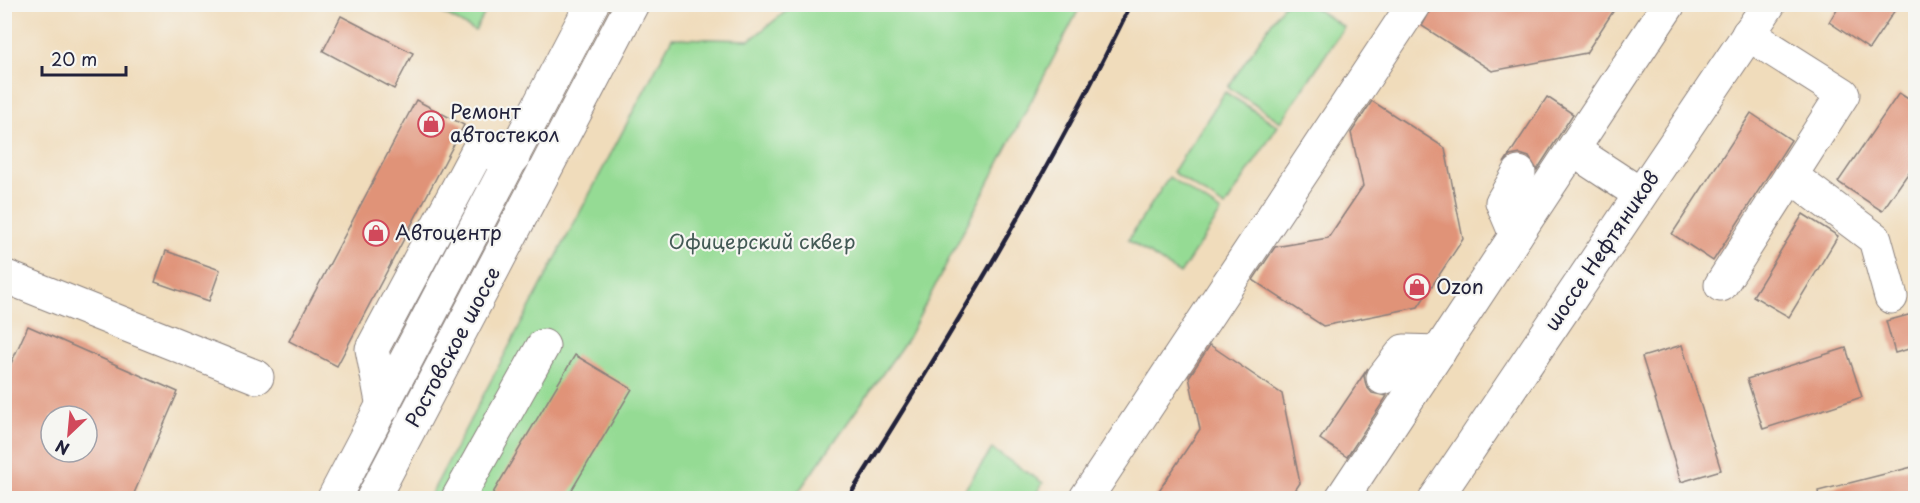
<svg xmlns="http://www.w3.org/2000/svg" width="1920" height="503" font-family="'Playpen Sans',sans-serif">
  <style>
    .green { fill: #95db94; stroke: #5c7e68; stroke-width: 1.5 }
    .building { fill: #e09378; fill-rule: evenodd }
    .lines { fill: none; stroke-linecap: round; stroke-linejoin: round }
    .minor-casing { stroke: #897f7b; stroke-width: 35 }
    .major-casing { stroke: #897f7b; stroke-width: 35 }
    .minor { stroke: #fff; stroke-width: 33 }
    .major { stroke: #fff; stroke-width: 33 }
    .rail { stroke: #22223b; stroke-width: 4.5 }
    .labels { text-anchor: middle; stroke-width: 4.5; stroke-linejoin: round; paint-order: stroke }
    .poi-label { font-size: 20px; fill: #22223b; stroke: #f6f6f2; text-anchor: start }
    .park-label { font-size: 20px; fill: #445a56; stroke: #f6f6f2 }
    .street-label { font-size: 20px; fill: #22223b; stroke: #f6f6f2 }
  </style>
  <rect width="100%" height="100%" fill="#f6f6f2"/>
  <filter id="ink" filterUnits="userSpaceOnUse"><feTurbulence type="fractalNoise" baseFrequency=".0167" numOctaves="2"/><feDisplacementMap in="SourceGraphic" scale="12" xChannelSelector="R" yChannelSelector="G"/><feConvolveMatrix kernelMatrix="1 2 1 2 8 2 1 2 1" color-interpolation-filters="sRGB"/></filter>
  <filter id="wash" filterUnits="userSpaceOnUse"><feTurbulence type="fractalNoise" baseFrequency=".008" numOctaves="4" result="noise"/><feDisplacementMap in="SourceGraphic" scale="24" xChannelSelector="R" yChannelSelector="G"/><feGaussianBlur stdDeviation="1.35" result="paint"/><feColorMatrix in="noise" values="0 0 0 0 0 0 0 0 0 0 0 0 0 0 0 0 0 1.4 0 .05"/><feComposite in="paint" operator="in"/></filter>
  <g filter="url(#wash)">
    <rect width="100%" height="100%" fill="#f0dcbb"/>
    <g class="green">
      <polygon points="1284,4 1310,5 1344,27 1281,122 1228,87"/>
      <polygon points="428,5 489,5 475,31"/>
      <polygon points="794,5 1081,5 908,338 794,498 429,498 672,38 750,40"/>
      <polygon points="1225,92 1278,126 1225,207 1173,172"/>
      <polygon points="1169,177 1221,212 1180,274 1128,240"/>
      <polygon points="992,449 1043,483 1033,498 959,498"/>
    </g>
    <g id="blocks">
      <g class="building">
        <polygon points="1434,4 1618,4 1586,53 1492,71 1422,26"/>
        <polygon points="1840,4 1899,4 1869,49 1829,22"/>
        <polygon points="341,16 413,53 394,89 323,51"/>
        <polygon points="1899,93 1916,104 1916,162 1882,211 1838,182"/>
        <polygon points="1547,97 1573,114 1537,170 1529,157 1520,154 1510,156 1504,163"/>
        <polygon points="416,100 464,125 337,366 289,341"/>
        <polygon points="1372,101 1445,148 1463,239 1418,307 1323,326 1253,280 1275,247 1328,238 1363,186 1351,133"/>
        <polygon points="1751,113 1791,140 1713,261 1672,234"/>
        <polygon points="1803,214 1838,236 1789,317 1753,296"/>
        <polygon points="166,251 220,270 209,301 155,282"/>
        <polygon points="1916,313 1916,347 1895,353 1886,321"/>
        <path d="M 28,326 L 178,392 L 132,498 L 4,498 L 4,379 ZM 51,416 L 87,416 L 87,452 L 51,452 Z"/>
        <polygon points="1210,345 1282,394 1300,483 1290,498 1154,498 1200,429 1189,377"/>
        <polygon points="1682,345 1721,470 1681,482 1642,357"/>
        <polygon points="1846,348 1862,397 1763,429 1747,379"/>
        <polygon points="575,355 632,389 567,498 490,498"/>
        <polygon points="1368,368 1364,376 1366,386 1372,393 1387,396 1347,457 1320,439"/>
        <polygon points="1916,466 1916,498 1819,498 1818,491"/>
      </g>
    </g>
  </g>
  <g filter="url(#ink)">
    <use href="#blocks" fill-opacity="0" stroke="#897f7b" stroke-width="1.5"/>
    <g class="lines">
      <g class="minor-casing">
        <g id="minor">
          <polyline points="1573,150 1640,194"/>
          <polyline points="1791,176 1875,239 1891,297"/>
          <polyline points="1516,235 1502,202 1519,173"/>
          <polyline points="4,276 257,377"/>
          <polyline points="1721,285 1843,94 1748,34"/>
          <polyline points="1383,378 1404,351 1439,352"/>
          <polyline points="383,407 372,349 478,150 513,158"/>
          <polyline points="458,498 543,346"/>
          <polyline points="1086,498 1414,4"/>
          <polyline points="1342,498 1669,4"/>
        </g>
      </g>
      <g class="major-casing">
        <g id="major">
          <polyline points="334,498 592,4"/>
          <polyline points="373,498 632,4"/>
          <polyline points="1436,498 1769,4"/>
        </g>
      </g>
      <use href="#minor" class="minor"/>
      <use href="#major" class="major"/>
      <path class="rail" d="M 848,498 C 949,338 1048,175 1131,4"/>
    </g>
  </g>
  <defs>
    <g id="shop-ring" transform="scale(1.35)"><circle r="9.5" fill="#f6f6f2" stroke="#d1495b" stroke-width="1.5"/><path d="M-5-2.5h2.3a2.7 3.5 0 0 1 5.4 0H5L5.5 6h-11ZM-1.5-2.5h3a1.5 2.3 0 0 0-3 0Z" fill="#d1495b"/></g>
  </defs>
  <g fill-rule="evenodd">
    <use href="#shop-ring" x="431" y="124"/>
    <use href="#shop-ring" x="376" y="233"/>
    <use href="#shop-ring" x="1417" y="287"/>
  </g>
  <g class="labels">
    <g class="poi-label">
      <text x="450" y="119">Ремонт<tspan x="450" dy="23">автостекол</tspan></text>
      <text x="395" y="240">Автоцентр</text>
      <text x="1436" y="294">Ozon</text>
    </g>
    <g class="park-label">
      <text x="762" y="249">Офицерский сквер</text>
    </g>
    <g class="street-label">
      <text transform="translate(1602 251) rotate(-56)" y="7">шоссе Нефтяников</text>
      <text transform="translate(453 347) rotate(-62)" y="7">Ростовское шоссе</text>
    </g>
  </g>
  <rect width="1920" height="503" fill="none" stroke="#f6f6f2" stroke-width="24"/>
  <g transform="translate(69 434) rotate(206)"><circle r="28" fill="#f6f6f2" stroke="#a1a1a9" stroke-width="1.5"/>
  <path d="M0-4.5L10 22L0 15L-10 22Z" fill="#d1495b"/>
  <text y="-9" font-size="16" font-weight="bold" text-anchor="middle" fill="#22223b">N</text>
  </g>
  <path d="M42 66v9h84v-9" fill="none" stroke="#22223b" stroke-width="3"/>
  <text x="51" y="66" font-size="18" fill="#22223b" stroke="#f6f6f2" stroke-width="4.5" paint-order="stroke">20 m</text>
</svg>
